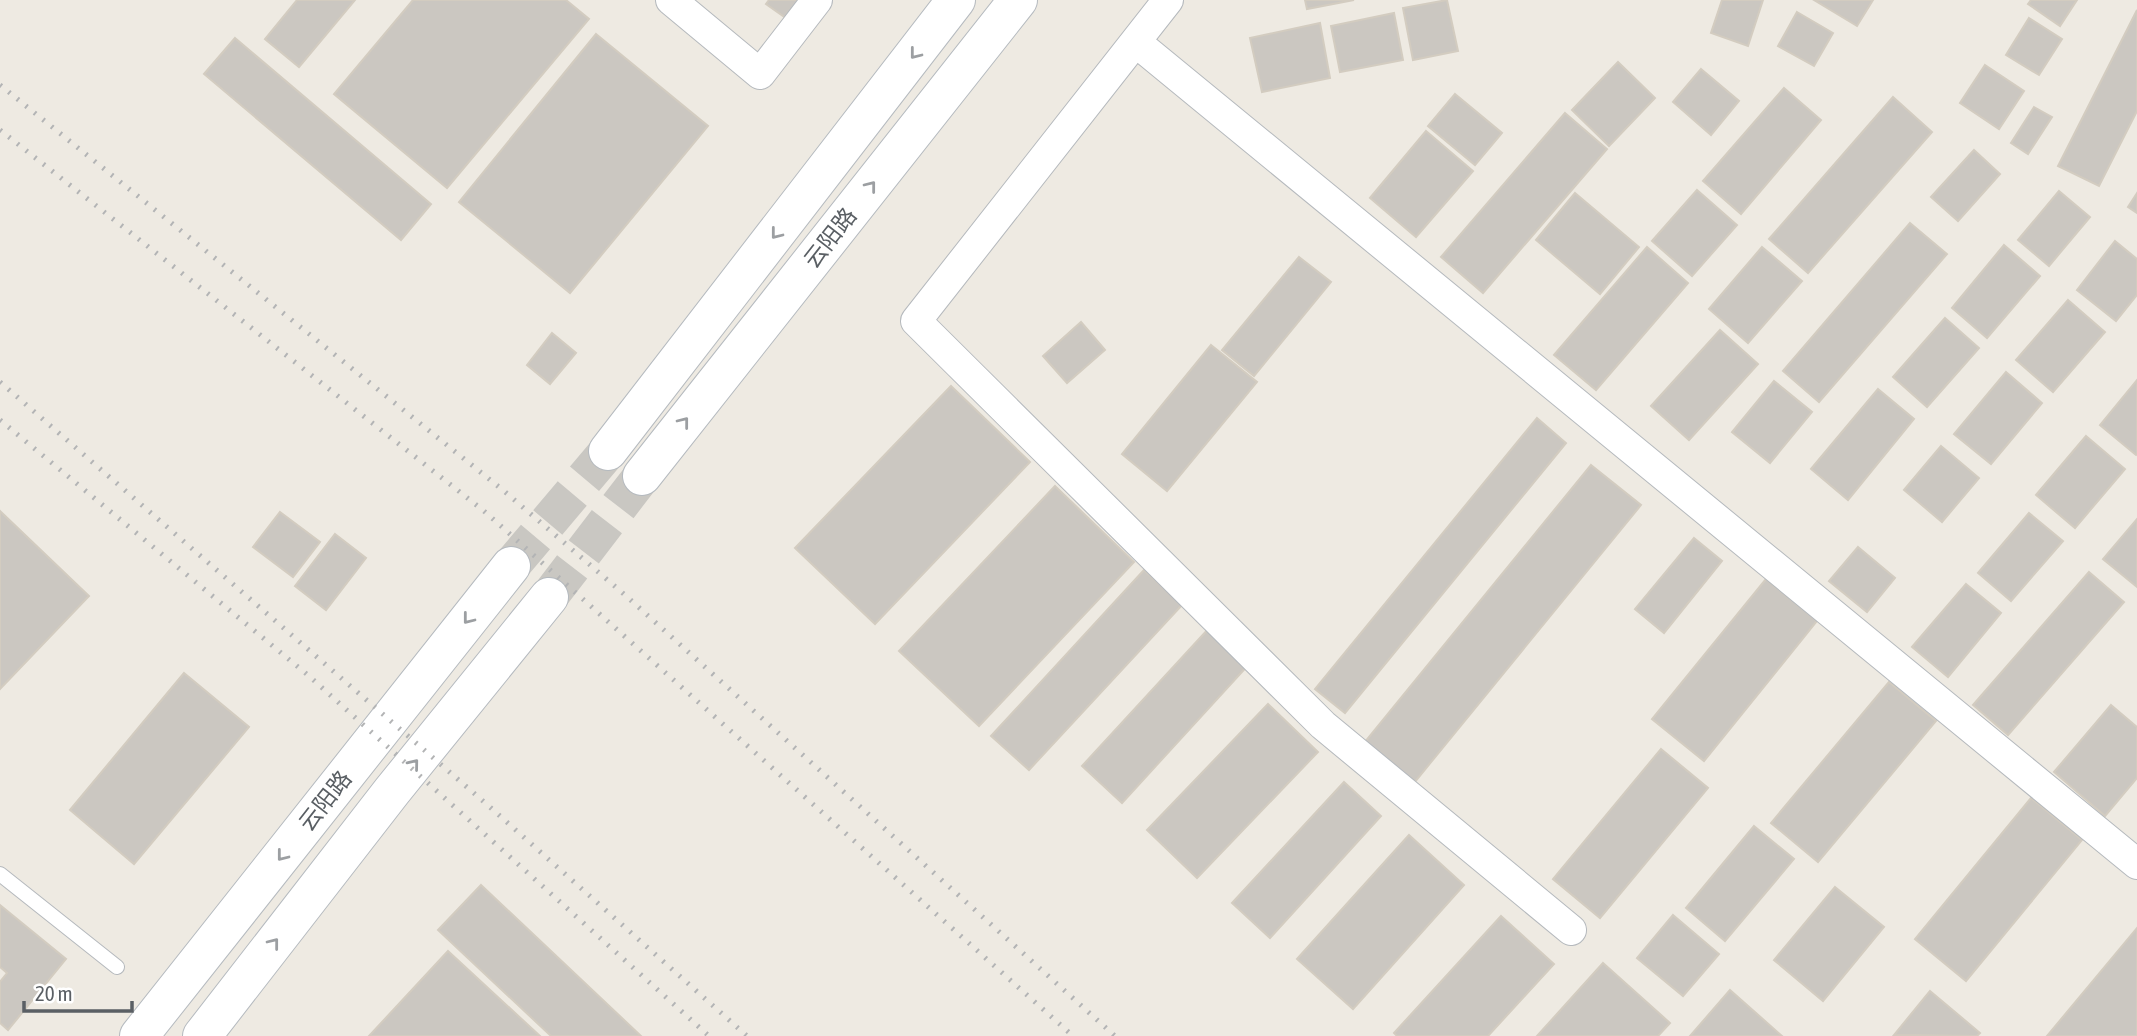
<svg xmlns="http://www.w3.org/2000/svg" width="2137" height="1036" font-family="'Asap Condensed','Noto Sans SC',sans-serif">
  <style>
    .building { fill: #cbc7c1; stroke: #d3ccc0; stroke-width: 2 }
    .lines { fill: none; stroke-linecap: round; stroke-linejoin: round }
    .secondary-tunnel { stroke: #c9c7c2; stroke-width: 38; stroke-dasharray: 38 19; stroke-linecap: butt }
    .lane-casing { stroke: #b5b9bd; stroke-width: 16 }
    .street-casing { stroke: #b5b9bd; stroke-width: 32 }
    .secondary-casing { stroke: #b5babf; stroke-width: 40 }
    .lane { stroke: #fff; stroke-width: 14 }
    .street { stroke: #fff; stroke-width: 30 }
    .secondary { stroke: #fff; stroke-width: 38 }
    .rail { stroke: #b3b4b5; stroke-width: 5; stroke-dasharray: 2 9; stroke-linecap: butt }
    .oneway { stroke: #9c9fa2 }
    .labels { text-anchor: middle; stroke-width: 6; stroke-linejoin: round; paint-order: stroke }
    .street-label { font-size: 23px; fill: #5a5f64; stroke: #fff }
  </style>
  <rect width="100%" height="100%" fill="#eeeae2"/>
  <g class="building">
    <polygon points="297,0 355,0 299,67 265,39"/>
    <polygon points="413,0 566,0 589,19 447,188 334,94"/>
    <polygon points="769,0 810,0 793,23 766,4"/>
    <polygon points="1305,0 1354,0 1307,9"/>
    <polygon points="1447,0 1458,51 1413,60 1403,8"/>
    <polygon points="1722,0 1763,0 1748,46 1711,33"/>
    <polygon points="1814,0 1873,0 1857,26"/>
    <polygon points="2031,0 2077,0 2060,26 2028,4"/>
    <polygon points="2137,10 2137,111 2099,186 2058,166"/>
    <polygon points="1797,12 1833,33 1814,66 1778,46"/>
    <polygon points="1394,13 1403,60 1340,72 1331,26"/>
    <polygon points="2029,18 2062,39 2039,75 2006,55"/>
    <polygon points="1320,23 1330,78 1262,92 1250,38"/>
    <polygon points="596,34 708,126 570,293 459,202"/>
    <polygon points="235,38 431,204 401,240 204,74"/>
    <polygon points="1618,62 1655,98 1609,146 1572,110"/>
    <polygon points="1985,65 2024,91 1999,129 1960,103"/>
    <polygon points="1701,69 1739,101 1711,135 1673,102"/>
    <polygon points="1784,88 1821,120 1741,214 1703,181"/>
    <polygon points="1455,94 1502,133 1475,165 1428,126"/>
    <polygon points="1893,97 1932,132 1808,273 1769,239"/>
    <polygon points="2034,107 2052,117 2028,154 2011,143"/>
    <polygon points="1565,113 1607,149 1483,293 1441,257"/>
    <polygon points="1426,131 1473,171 1416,237 1370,198"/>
    <polygon points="1974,150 2000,174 1958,221 1931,197"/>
    <polygon points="1697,190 1737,225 1692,276 1652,241"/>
    <polygon points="2059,191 2090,217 2049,266 2018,240"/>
    <polygon points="1575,193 1639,247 1600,294 1536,240"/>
    <polygon points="2137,193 2137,213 2128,207"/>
    <polygon points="1910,223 1947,254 1819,402 1783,371"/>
    <polygon points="2115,241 2137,259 2137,295 2116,321 2077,290"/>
    <polygon points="2004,245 2040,276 1987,338 1952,308"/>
    <polygon points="1647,247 1688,283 1596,390 1554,355"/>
    <polygon points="1762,247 1802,281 1748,343 1709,309"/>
    <polygon points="1299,257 1331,282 1254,376 1222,350"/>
    <polygon points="2068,300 2105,332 2053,392 2016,360"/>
    <polygon points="1945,318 1979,348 1927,407 1893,377"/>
    <polygon points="1081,322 1105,350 1067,383 1043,356"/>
    <polygon points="1720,330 1758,364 1689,440 1651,406"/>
    <polygon points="552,333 576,353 550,384 527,365"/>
    <polygon points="1211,345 1257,382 1167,491 1122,454"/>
    <polygon points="2006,372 2042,403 1991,464 1954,434"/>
    <polygon points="2137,380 2137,454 2136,455 2100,425"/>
    <polygon points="1774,381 1812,412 1770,463 1732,432"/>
    <polygon points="951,386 1030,462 875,624 795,548"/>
    <polygon points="1878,389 1914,419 1848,500 1811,469"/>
    <polygon points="1537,418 1566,443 1345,713 1315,689"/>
    <polygon points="2086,436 2125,469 2075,528 2036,495"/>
    <polygon points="1941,446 1979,478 1942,522 1904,490"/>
    <polygon points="1591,465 1641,505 1414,783 1364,743"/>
    <polygon points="1055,486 1134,562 979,726 899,651"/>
    <polygon points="0,511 89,596 0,689"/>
    <polygon points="280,512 320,542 293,577 253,547"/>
    <polygon points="2029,513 2063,541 2011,601 1978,573"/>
    <polygon points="2137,519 2137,587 2103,559"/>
    <polygon points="335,534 366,558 326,610 295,586"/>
    <polygon points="1694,538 1722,561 1664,633 1635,609"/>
    <polygon points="1858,547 1895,578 1867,612 1829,581"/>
    <polygon points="1144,570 1182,605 1029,770 991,736"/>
    <polygon points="2089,572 2124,602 2008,735 1973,705"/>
    <polygon points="1766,579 1817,621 1704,761 1652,719"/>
    <polygon points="1966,584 2001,613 1948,677 1912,647"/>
    <polygon points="1211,626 1251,662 1122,803 1082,766"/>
    <polygon points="184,673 249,727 134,864 70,810"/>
    <polygon points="1889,682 1936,721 1818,862 1771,823"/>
    <polygon points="1268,704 1318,752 1197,878 1147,830"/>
    <polygon points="2111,705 2137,727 2137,778 2105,816 2054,772"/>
    <polygon points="1661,749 1708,788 1600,918 1553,879"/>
    <polygon points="1344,782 1381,816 1270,938 1232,903"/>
    <polygon points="2031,798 2082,840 1966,981 1915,939"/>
    <polygon points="1754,826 1794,859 1725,941 1686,908"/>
    <polygon points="1409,835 1464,885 1353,1009 1297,959"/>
    <polygon points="481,885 641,1036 551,1036 438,930"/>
    <polygon points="1835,887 1884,927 1823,1001 1774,960"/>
    <polygon points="0,905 66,959 8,1030 0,1023 0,982 7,973 0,967"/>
    <polygon points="1673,915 1719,954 1683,996 1637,958"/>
    <polygon points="1501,916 1554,964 1488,1036 1397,1036 1394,1033"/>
    <polygon points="2137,928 2137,1036 2047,1036"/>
    <polygon points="448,951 540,1036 369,1036"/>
    <polygon points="1603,963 1670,1023 1658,1036 1537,1036"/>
    <polygon points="1730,990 1782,1036 1690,1036"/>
    <polygon points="1930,991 1980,1033 1977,1036 1894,1035"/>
  </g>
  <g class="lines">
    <g class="secondary-tunnel">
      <polyline points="511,566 608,451"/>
      <polyline points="549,597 642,476"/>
    </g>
    <g class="lane-casing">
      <polyline id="lane" points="0,874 117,967"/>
    </g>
    <g class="street-casing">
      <g id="street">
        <polyline points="671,0 760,74 817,0"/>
        <polyline points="1168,0 916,321 1323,725 1571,930"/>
        <polyline points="1137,43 2137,864"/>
      </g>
    </g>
    <g class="secondary-casing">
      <g id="secondary">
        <polyline points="608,451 956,0"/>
        <polyline points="642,476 1018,0"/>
        <polyline points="139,1036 511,566"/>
        <polyline points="202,1036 392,791 549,597"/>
      </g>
    </g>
    <use href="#lane" class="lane"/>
    <use href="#street" class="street"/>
    <use href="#secondary" class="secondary"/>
    <g class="rail">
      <polyline points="0,85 504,491 625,595 1115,1036"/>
      <polyline points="0,130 484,511 1073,1036"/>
      <polyline points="0,382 491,808 747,1036"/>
      <polyline points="0,420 309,676 709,1036"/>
    </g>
  </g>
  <defs><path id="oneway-chevron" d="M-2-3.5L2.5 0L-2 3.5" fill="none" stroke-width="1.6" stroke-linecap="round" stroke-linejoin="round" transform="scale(1.75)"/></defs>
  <g class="oneway">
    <use href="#oneway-chevron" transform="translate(915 54) rotate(128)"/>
    <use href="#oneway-chevron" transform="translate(871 186) rotate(-52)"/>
    <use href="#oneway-chevron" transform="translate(776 234) rotate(128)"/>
    <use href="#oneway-chevron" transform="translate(684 422) rotate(-52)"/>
    <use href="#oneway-chevron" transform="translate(468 619) rotate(128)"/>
    <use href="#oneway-chevron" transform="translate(414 764) rotate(-51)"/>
    <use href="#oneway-chevron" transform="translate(282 856) rotate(128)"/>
    <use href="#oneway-chevron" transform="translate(274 943) rotate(-52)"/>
  </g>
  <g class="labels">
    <g class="street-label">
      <text transform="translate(830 238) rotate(-52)" y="8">云阳路</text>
      <text transform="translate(325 801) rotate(-52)" y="8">云阳路</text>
    </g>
  </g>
  <path d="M24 1001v10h108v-10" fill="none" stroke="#5a5f64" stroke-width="3.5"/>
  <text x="35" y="1001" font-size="21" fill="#5a5f64" stroke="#ffffff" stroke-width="5" paint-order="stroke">20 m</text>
</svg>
